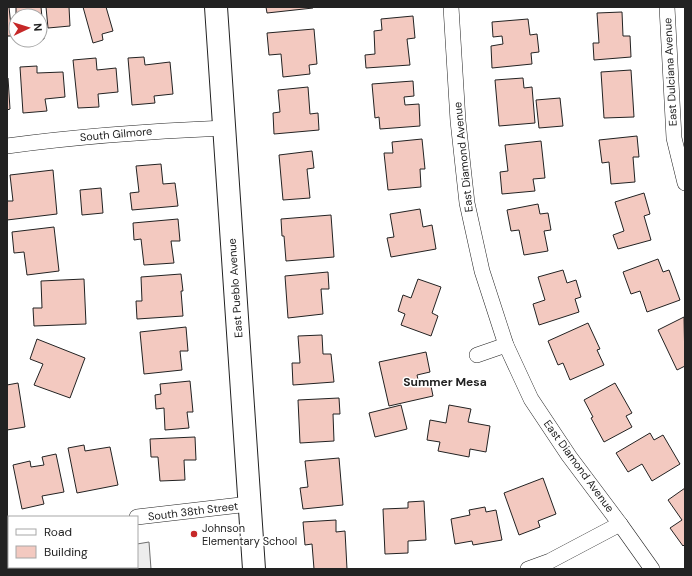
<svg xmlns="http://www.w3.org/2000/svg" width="692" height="576" font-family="'DM Sans',sans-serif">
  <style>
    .parking { fill: #ededed; stroke: #6f6f6f }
    .building { fill: #f3c9c0; stroke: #222 }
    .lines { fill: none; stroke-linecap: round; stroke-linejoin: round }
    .street-casing { stroke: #222; stroke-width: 16 }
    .secondary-casing { stroke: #222; stroke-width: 24 }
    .street { stroke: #fff; stroke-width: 15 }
    .secondary { stroke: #fff; stroke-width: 22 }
    .poi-dot { fill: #c62828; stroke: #fff; stroke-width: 1.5 }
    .labels { text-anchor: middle; stroke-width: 3; stroke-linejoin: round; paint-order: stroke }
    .street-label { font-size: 11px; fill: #222; stroke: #fff }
    .poi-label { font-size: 11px; fill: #222; stroke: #fff; text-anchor: start }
    .neighbourhood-label { font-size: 12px; font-weight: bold; fill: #222; stroke: #fff }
  </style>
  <rect width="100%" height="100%" fill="#fff"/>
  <polygon class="parking" points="149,542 151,569 129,569 129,567 137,567 137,544"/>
  <g class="building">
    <polygon points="7,7 9,7 12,36 7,36"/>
    <polygon points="16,7 41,7 44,39 40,40 40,16 16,16"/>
    <polygon points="46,7 69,7 70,26 48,28"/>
    <polygon points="83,7 106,7 113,31 102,34 103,40 93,43"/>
    <polygon points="266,7 313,7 313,8 267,13"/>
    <polygon points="622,12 623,36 630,36 631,57 594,60 593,43 599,43 597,13"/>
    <polygon points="413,16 415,38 407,39 410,65 366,68 365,55 375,54 374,31 382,30 381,19"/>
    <polygon points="528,19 530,35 537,34 539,52 531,53 532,64 492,68 491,46 503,44 502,36 493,37 492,22"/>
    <polygon points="314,29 317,64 309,65 310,74 283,77 281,54 269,55 267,33"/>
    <polygon points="144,57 145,65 170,62 173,94 154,96 155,103 132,105 128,58"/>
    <polygon points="96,58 97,70 116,68 118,92 98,94 99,107 78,108 73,60"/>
    <polygon points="37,66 37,73 63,72 65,97 45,99 47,111 23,113 20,67"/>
    <polygon points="631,70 634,117 604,118 601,72"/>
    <polygon points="7,78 8,78 10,109 7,110"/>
    <polygon points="523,78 524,88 532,87 535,123 499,126 495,80"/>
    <polygon points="413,81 414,96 404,97 405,105 419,104 420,126 380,129 379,117 375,118 372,84"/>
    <polygon points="308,87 310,114 318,113 319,130 274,134 273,113 280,112 278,90"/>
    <polygon points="560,98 563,126 539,128 536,100"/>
    <polygon points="637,136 639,157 633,157 635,182 611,184 609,162 602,163 599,140"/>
    <polygon points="422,139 425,169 420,169 421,187 388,190 384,153 393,153 392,142"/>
    <polygon points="541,141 545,178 533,179 535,191 502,194 500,172 508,171 505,145"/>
    <polygon points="312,151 314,168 307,169 310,198 283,200 279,155"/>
    <polygon points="161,164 163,184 175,183 178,206 132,210 130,193 139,192 136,166"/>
    <polygon points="53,170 57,214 7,220 7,201 13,201 10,175"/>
    <polygon points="101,188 103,213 82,215 80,190"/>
    <polygon points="644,193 650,214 644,216 651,240 618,249 613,235 624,231 615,202"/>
    <polygon points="538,204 540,214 548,213 551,230 544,231 548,251 524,255 519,230 511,231 507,210"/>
    <polygon points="420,209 423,227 432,225 436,249 391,257 387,238 394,237 390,214"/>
    <polygon points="331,215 334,257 286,261 284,236 282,236 281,219"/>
    <polygon points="178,219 180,241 171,241 174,263 144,265 141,239 134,240 133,223"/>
    <polygon points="54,227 59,271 27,275 24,252 14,253 12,232"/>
    <polygon points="658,259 663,272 669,270 680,300 647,312 640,291 631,294 623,272"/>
    <polygon points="563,270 567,283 576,280 581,297 575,299 579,312 539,325 533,304 545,300 538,277"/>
    <polygon points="328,272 329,289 321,289 323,314 288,318 285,276"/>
    <polygon points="181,274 183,291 181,291 183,316 137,319 136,301 142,301 141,277"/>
    <polygon points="84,279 86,324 34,326 33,308 42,308 41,281"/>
    <polygon points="418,279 441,287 432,313 438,316 431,336 401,325 405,314 398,311 403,295 411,298"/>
    <polygon points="684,317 685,366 677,370 658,330"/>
    <polygon points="588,323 600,349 597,350 604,365 570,380 563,363 558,365 548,341"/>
    <polygon points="186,327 188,351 180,351 182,370 144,374 140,332"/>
    <polygon points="322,335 323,354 331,354 334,382 293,385 292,363 300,363 298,336"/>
    <polygon points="37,339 85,358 70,398 34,385 43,364 30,359"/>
    <polygon points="426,352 430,372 417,375 419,384 430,381 433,396 389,406 379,362"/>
    <polygon points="190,381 193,412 187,412 189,428 165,430 164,408 156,409 155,395 161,394 160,384"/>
    <polygon points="18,383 25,427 7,430 7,385"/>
    <polygon points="615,383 632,413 626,416 632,427 604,442 591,418 593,417 584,400"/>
    <polygon points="339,398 340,414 333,414 334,441 300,443 298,400"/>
    <polygon points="401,405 407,429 375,437 369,413"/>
    <polygon points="449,405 471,409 468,422 490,426 486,452 470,449 469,457 438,451 440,442 427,440 430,420 446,423"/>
    <polygon points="650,433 654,440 663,435 680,464 652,481 642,464 628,472 616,453"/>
    <polygon points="195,437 196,460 184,460 185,480 160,481 158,457 151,457 150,439"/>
    <polygon points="84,445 85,451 110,447 118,485 77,493 68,448"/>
    <polygon points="56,454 64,492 42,496 44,504 22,509 13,465 30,461 31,467 44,465 42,457"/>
    <polygon points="339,458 343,505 303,509 300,488 308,487 305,461"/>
    <polygon points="543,478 556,514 538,521 540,527 519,535 504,493"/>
    <polygon points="685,488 685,544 683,546 670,528 682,520 668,500"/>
    <polygon points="424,501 426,540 408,541 408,553 385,554 383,509 408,508 408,502"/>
    <polygon points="485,507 486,512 496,510 502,540 473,545 472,541 455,544 451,519 470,515 469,510"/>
    <polygon points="336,520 336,532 345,531 347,569 314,569 312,544 305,545 303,522"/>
  </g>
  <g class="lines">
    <g class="street-casing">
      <g id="street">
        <polyline points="451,7 458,121 467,203 482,271 506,345 531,399 569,456 620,524 652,569"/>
        <polyline points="667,7 674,138 685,183"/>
        <path d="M 7,146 C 80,136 152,131 225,128"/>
        <polyline points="477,355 506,345"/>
        <polyline points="137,517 249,504"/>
        <polyline points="7,551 9,550"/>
        <polyline points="528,569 550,561 620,524"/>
      </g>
    </g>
    <g class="secondary-casing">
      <polyline id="secondary" points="216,7 254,569"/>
    </g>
    <use href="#street" class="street"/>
    <use href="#secondary" class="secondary"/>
  </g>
  <circle class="poi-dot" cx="194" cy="534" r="4"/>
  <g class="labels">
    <g class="street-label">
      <text transform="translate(670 72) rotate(-93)" y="4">East Dulciana Avenue</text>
      <text transform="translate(116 134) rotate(-5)" y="4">South Gilmore</text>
      <text transform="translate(463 157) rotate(-96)" y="4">East Diamond Avenue</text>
      <text transform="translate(235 288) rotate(-94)" y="4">East Pueblo Avenue</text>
      <text transform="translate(579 466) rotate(54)" y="4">East Diamond Avenue</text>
      <text transform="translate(193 511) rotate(-7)" y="4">South 38th Street</text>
    </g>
    <g class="poi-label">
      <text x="202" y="532">Johnson<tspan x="202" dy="13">Elementary School</tspan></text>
    </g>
    <g class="neighbourhood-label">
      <text x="445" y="386">Summer Mesa</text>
    </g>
  </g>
  <rect width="692" height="576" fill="none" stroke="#222222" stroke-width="16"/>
  <rect x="8" y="516" width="130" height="52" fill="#ffffff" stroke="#a7a7a7"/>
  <rect x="16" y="529" width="20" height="6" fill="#ffffff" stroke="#a7a7a7"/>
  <text x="44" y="536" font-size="12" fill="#222222">Road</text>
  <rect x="16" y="546" width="20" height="12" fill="#f3c9c0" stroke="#a7a7a7"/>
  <text x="44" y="556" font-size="12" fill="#222222">Building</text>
  <g transform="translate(28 28) rotate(86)"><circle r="19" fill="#ffffff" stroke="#a7a7a7"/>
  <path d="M0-3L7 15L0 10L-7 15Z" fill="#c62828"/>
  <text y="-6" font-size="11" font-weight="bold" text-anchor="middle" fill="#222222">N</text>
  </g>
</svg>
